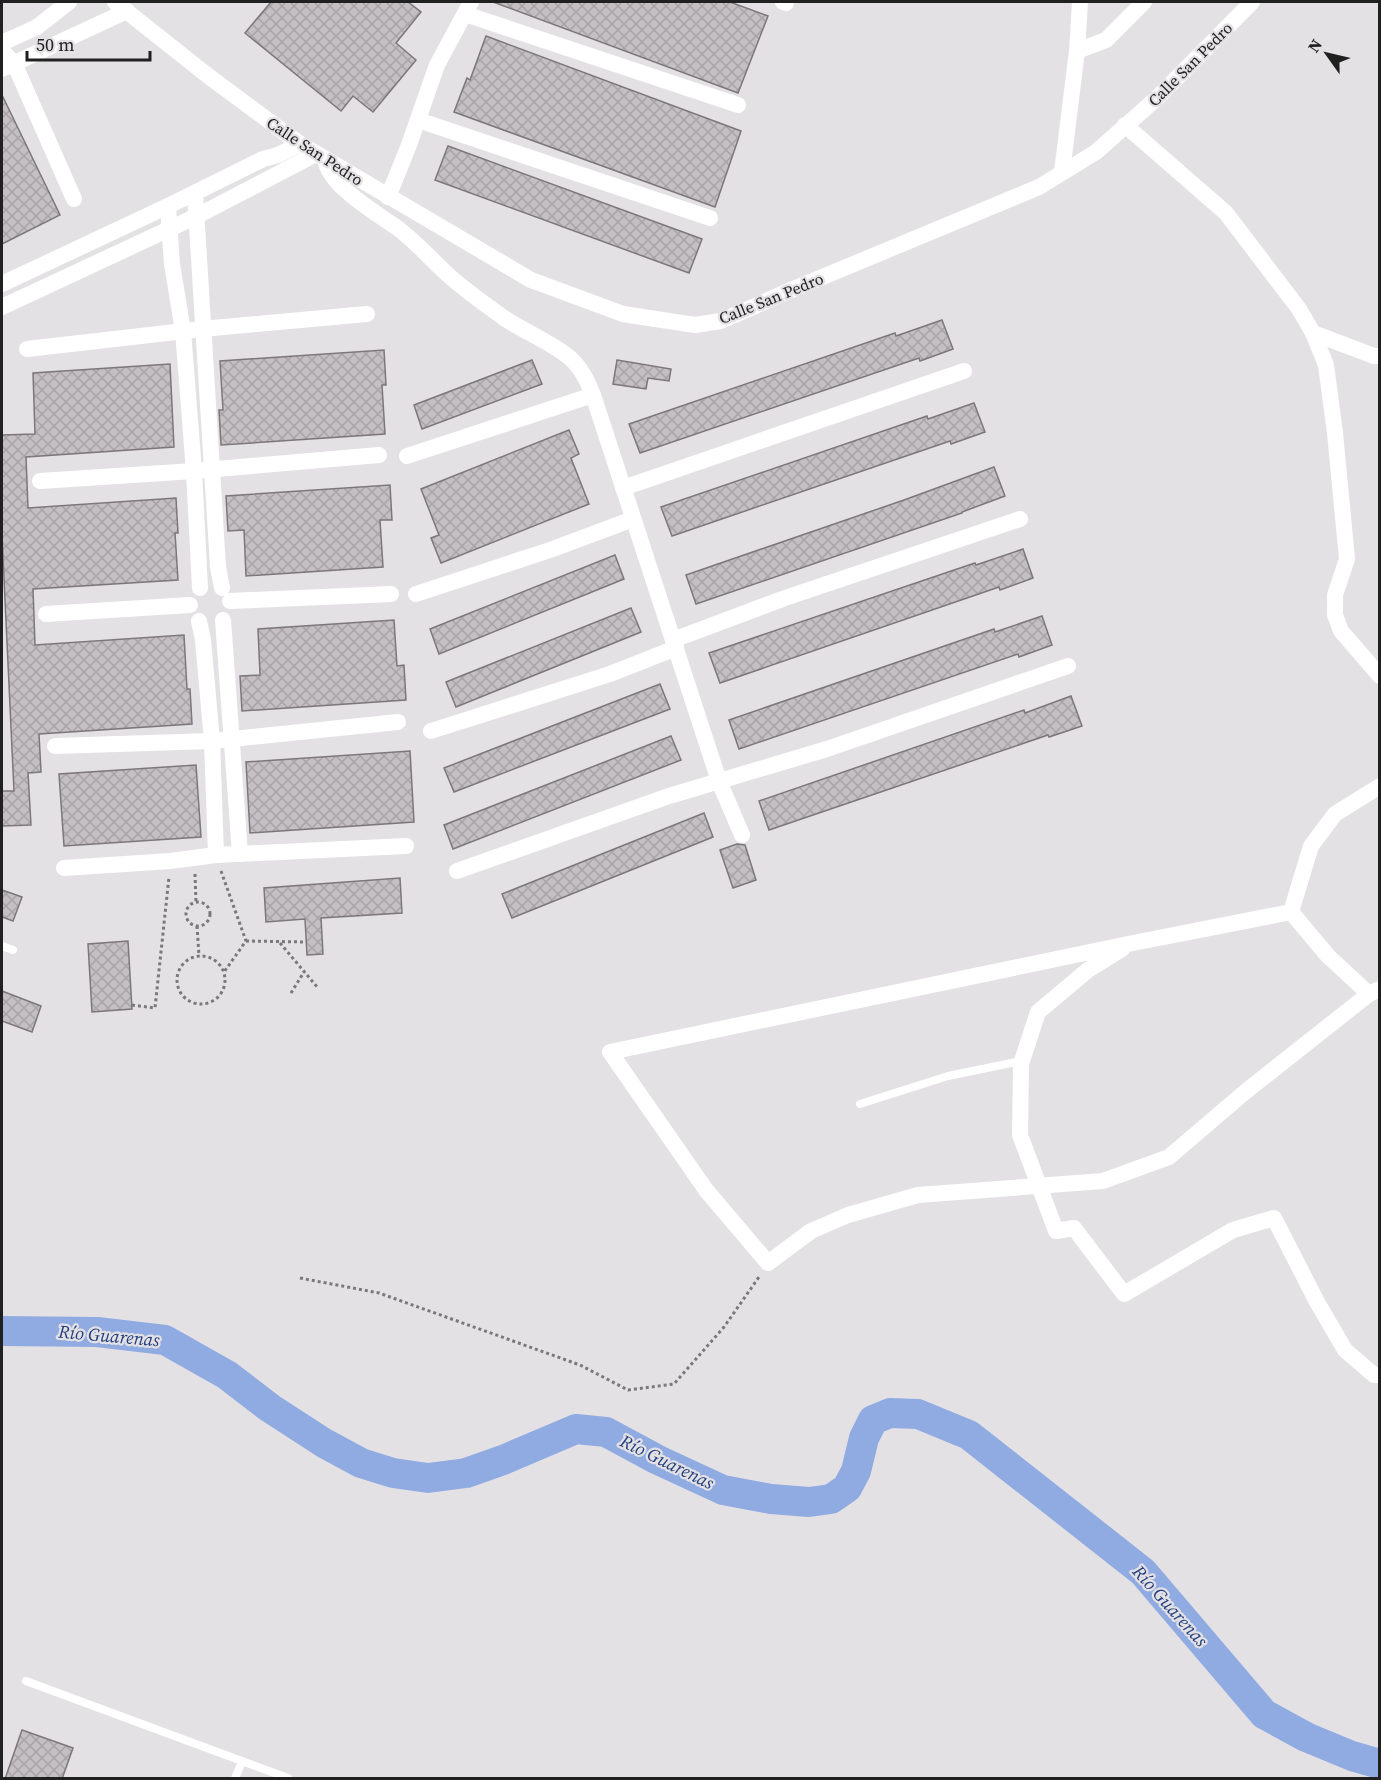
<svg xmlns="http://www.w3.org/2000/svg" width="1381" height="1780" font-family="'Source Serif 4',serif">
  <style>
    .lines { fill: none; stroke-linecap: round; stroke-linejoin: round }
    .river { stroke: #90abe1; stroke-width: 30 }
    .building { fill: url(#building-cross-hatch); stroke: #7b777a; stroke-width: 1.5 }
    .path { stroke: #7a787a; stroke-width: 3; stroke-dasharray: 3 3; stroke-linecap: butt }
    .service { stroke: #fff; stroke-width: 8 }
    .minor { stroke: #fff; stroke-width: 16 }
    .labels { text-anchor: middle; stroke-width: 4.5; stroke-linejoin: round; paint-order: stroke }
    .street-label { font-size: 16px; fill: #212021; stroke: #e4e1e5 }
    .water-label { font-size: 18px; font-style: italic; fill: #213e7e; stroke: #e4e1e5 }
  </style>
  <defs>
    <pattern id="building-cross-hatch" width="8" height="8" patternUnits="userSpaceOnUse" patternTransform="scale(1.5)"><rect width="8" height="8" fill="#c4bfc2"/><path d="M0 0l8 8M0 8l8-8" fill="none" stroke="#a8a4a6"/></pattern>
  </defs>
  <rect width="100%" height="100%" fill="#e4e1e5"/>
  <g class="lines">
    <polyline class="river" points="2,1331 97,1332 165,1340 227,1375 270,1408 324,1443 361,1463 393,1473 428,1478 466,1473 503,1460 576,1429 606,1432 658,1460 723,1490 771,1499 809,1502 831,1499 847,1488 856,1471 864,1438 873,1420 890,1413 918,1414 969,1435 1143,1572 1264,1714 1306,1737 1352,1756 1380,1764"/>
  </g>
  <g class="building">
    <polygon points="271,2 408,2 421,12 396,43 416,60 373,112 353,96 341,111 245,33"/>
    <polygon points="493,2 730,2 768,16 738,93"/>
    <polygon points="486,36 741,131 715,207 454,112 467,78 470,80"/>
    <polygon points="2,95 60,215 2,244"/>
    <polygon points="448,146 702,239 689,273 435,180"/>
    <polygon points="942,320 953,349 920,361 919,358 640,453 629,424 895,333 896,336"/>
    <polygon points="384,350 386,385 382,385 385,434 221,445 219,410 223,410 220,361"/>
    <polygon points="532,360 542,384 422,429 414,405"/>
    <polygon points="617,360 671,369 669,381 648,378 646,389 613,384"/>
    <polygon points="170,364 174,447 26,457 28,508 176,498 178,533 175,533 178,580 33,589 35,645 184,635 187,689 190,689 192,724 39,734 41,772 28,773 31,825 2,826 2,791 14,791 2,536 2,435 35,434 33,373"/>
    <polygon points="974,403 985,432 951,444 950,441 672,536 661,507 927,416 928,419"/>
    <polygon points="569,430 579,454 571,458 589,504 441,563 431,538 439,535 421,489"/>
    <polygon points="994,467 1005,496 962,512 962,513 696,604 686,575 904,500"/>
    <polygon points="390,485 392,520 380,520 383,567 246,576 244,530 228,531 226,496"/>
    <polygon points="1023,549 1033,578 1000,590 999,587 720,683 709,653 975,563 976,565"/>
    <polygon points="615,555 624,579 439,654 430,629"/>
    <polygon points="631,608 641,632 456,707 446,682"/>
    <polygon points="1042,616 1052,645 1019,657 1018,654 739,749 729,720 994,629 995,632"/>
    <polygon points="394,620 397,666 404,665 406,700 242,711 240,676 260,675 258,629"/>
    <polygon points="660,684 670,709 454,792 444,768"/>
    <polygon points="1071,696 1082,726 1049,737 1048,735 769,830 759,801 1024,710 1025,713"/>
    <polygon points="671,736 681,760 453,849 444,825"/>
    <polygon points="410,751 414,822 250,833 246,762"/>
    <polygon points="196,765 201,837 64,846 59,774"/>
    <polygon points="704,813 713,837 512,918 502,894"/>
    <polygon points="737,844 745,845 756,880 733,888 720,850"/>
    <polygon points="400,878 402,913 321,918 323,954 307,955 305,919 266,922 264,888"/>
    <polygon points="2,890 22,897 13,921 2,917"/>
    <polygon points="128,941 132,1009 92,1012 88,944"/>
    <polygon points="2,991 41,1006 32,1032 2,1021"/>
    <polygon points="22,1730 73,1748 62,1779 5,1779"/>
  </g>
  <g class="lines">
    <g class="path">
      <polyline points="221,871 246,941 224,972"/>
      <polyline points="195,874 196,902"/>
      <circle cx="198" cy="914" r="12"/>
      <polyline points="197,926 199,956"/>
      <polyline points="246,941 306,942"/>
      <polyline points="280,943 318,988"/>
      <circle cx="201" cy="980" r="24"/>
      <polyline points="291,993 304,972"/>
      <polyline points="132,1005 155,1008 169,877"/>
      <polyline points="300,1278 379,1293 580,1365 628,1390 674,1384 724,1327 759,1277"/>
    </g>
    <g class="service">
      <polyline points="2,946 13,950"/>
      <polyline points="860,1104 948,1076 1021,1061"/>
      <polyline points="26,1681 288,1778"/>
      <polyline points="235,1778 242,1762"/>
    </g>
    <g class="minor">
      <polyline points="115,2 207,75 300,144 531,280 623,314 695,325 721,321 784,293 1039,187 1096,152 1157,98 1252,2"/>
      <polyline points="783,2 786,3"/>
      <polyline points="465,14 738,105"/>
      <polyline points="2,43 37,27 69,2"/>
      <polyline points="2,51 14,63 74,199"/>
      <polyline points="1077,51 1106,40 1144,2"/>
      <polyline points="2,69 127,11"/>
      <polyline points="418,120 710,218"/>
      <polyline points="1125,125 1226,213 1299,309 1313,333 1326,365 1335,433 1347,559 1335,595 1335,615 1341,631 1380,676"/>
      <path d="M 326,163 C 332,187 376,213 396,227 C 414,240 429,257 446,273 C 463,289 485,304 504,318 C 525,332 551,342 570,358 C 583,369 590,386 595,401 L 719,781 L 742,835"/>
      <polyline points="1062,172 1077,51 1080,2"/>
      <polyline points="195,193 218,567 222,588"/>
      <polyline points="388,197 409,145 437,65 471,2"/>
      <polyline points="168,206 172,264 183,331 194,471 200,588"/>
      <polyline points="2,284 168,206 263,159 278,155 300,144"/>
      <polyline points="2,307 197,216 316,154"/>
      <polyline points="1313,333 1374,356 1380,356"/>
      <polyline points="27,349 202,329 367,314"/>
      <polyline points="407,456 593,395"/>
      <polyline points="40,481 194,471 379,455"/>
      <polyline points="623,488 964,371"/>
      <polyline points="416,594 550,550 633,519"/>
      <polyline points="230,601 391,594"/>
      <polyline points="46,614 190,605"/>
      <polyline points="223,620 240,854"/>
      <polyline points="199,621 203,640 212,741 216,855"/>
      <polyline points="673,640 785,598 1020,519"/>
      <polyline points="431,731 610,674 676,648"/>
      <polyline points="55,746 212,741 398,722"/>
      <polyline points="64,868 170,861 216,855 406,846"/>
      <polyline points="457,871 669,796 827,749 1068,666"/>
      <polyline points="1291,912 1133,943 610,1052 706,1190 768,1263 811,1231 848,1215 918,1195 1103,1181 1169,1157 1245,1092 1369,994 1380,989"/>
      <polyline points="1291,912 1311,846 1335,814 1380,786"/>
      <polyline points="1291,912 1328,956 1369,994"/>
      <polyline points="1122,949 1088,970 1038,1012 1021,1064 1020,1135 1056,1231 1074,1228 1124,1294 1233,1230 1274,1218 1317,1302 1345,1350 1374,1375 1380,1375"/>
    </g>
  </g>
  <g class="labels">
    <g class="street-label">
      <text transform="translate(1190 64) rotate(-45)" y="6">Calle San Pedro</text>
      <text transform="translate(315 151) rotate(33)" y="6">Calle San Pedro</text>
      <text transform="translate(771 298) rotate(-22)" y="6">Calle San Pedro</text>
    </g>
    <g class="water-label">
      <text transform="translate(109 1336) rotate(5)" y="6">Río Guarenas</text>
      <text transform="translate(667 1462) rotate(26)" y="6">Río Guarenas</text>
      <text transform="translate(1170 1606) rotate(48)" y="6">Río Guarenas</text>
    </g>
  </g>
  <rect width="1381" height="1780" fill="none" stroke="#212021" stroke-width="6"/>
  <g transform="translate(1327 54) rotate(304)" stroke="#e4e1e5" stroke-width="4.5" paint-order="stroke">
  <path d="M0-4.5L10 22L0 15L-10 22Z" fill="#212021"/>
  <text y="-9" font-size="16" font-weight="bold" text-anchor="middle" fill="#212021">N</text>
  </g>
  <path d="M27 51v9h123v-9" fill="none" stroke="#212021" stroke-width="3"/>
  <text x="36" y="51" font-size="18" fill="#212021" stroke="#e4e1e5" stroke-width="4.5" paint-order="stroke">50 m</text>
</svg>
